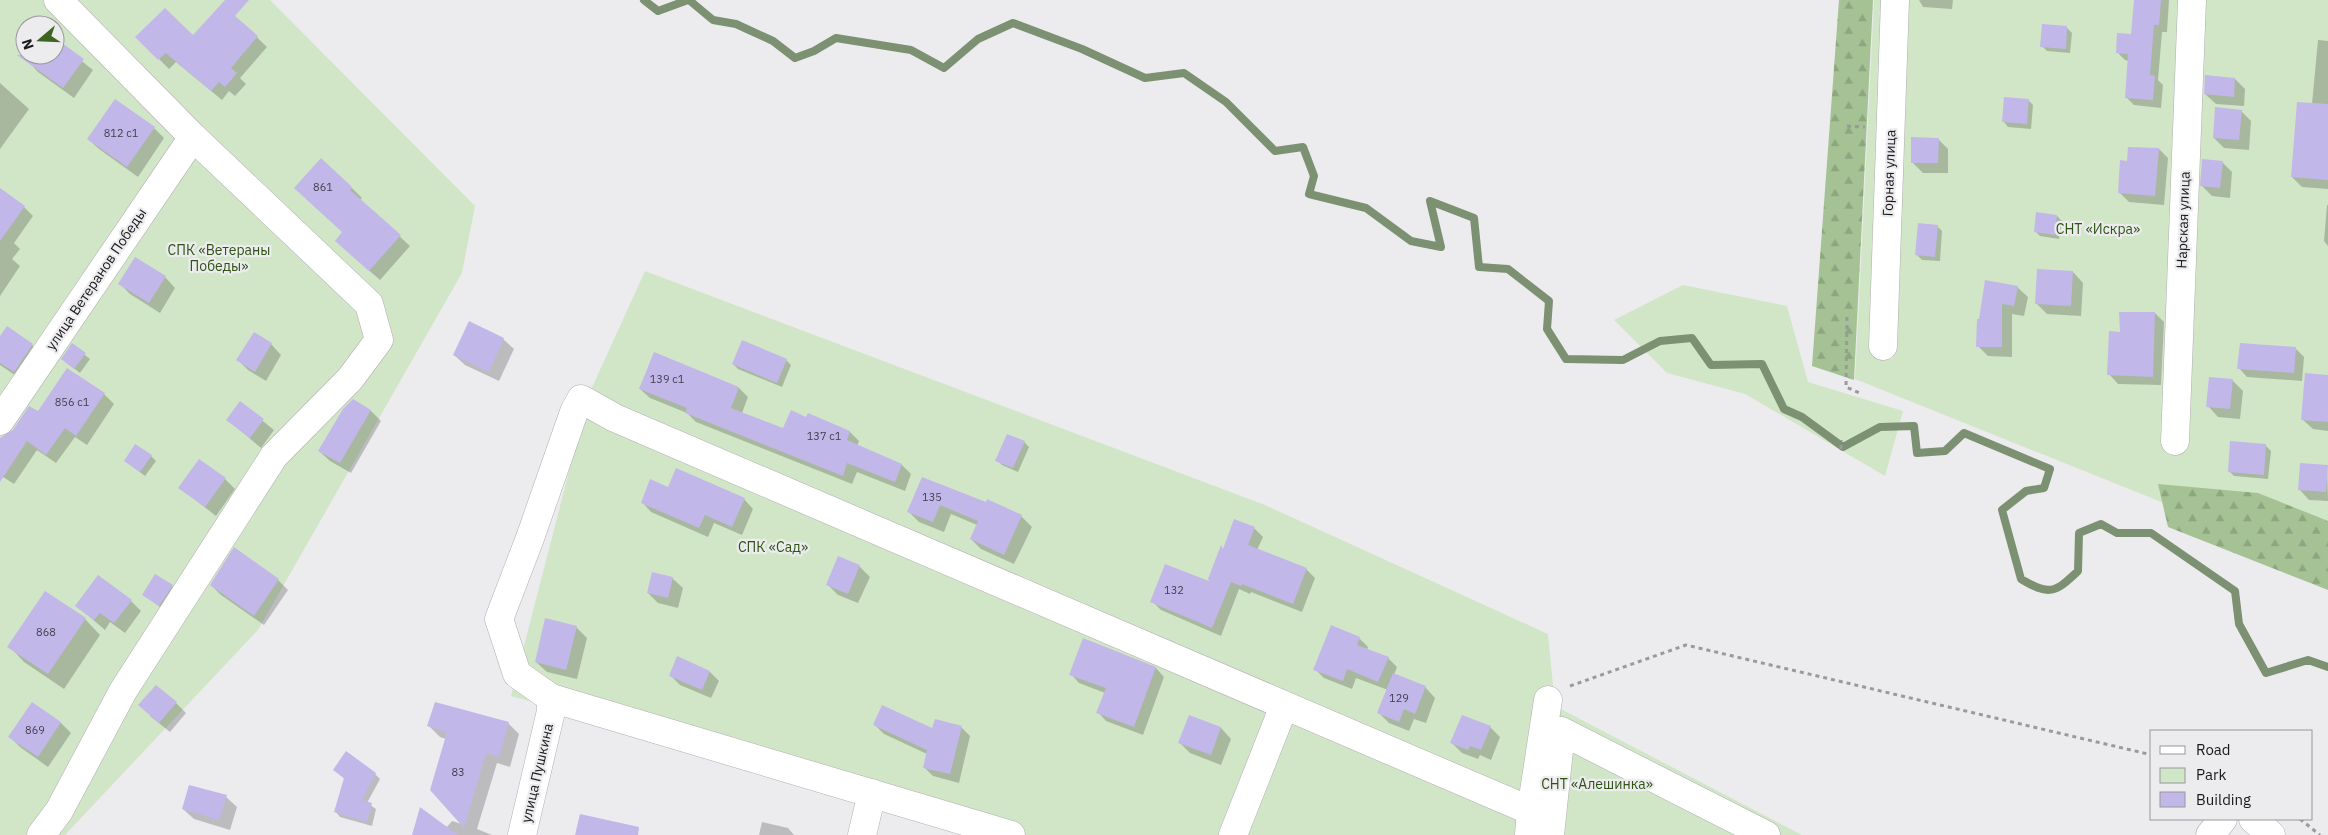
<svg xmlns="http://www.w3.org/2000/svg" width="2328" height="835" font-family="'IBM Plex Sans',sans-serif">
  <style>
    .green { fill: #d1e6c7; fill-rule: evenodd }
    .forest { fill: url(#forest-firs) }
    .shadow { fill: #0003 }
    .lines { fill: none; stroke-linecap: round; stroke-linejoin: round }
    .stream { stroke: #7c9171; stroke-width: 8 }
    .building { fill: #c2b7e9 }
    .minor-casing { stroke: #afaeb2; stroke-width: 29 }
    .path { stroke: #9a9a9c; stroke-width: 3; stroke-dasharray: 4 4; stroke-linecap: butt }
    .minor { stroke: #fff; stroke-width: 28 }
    .labels { text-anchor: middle; stroke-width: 4.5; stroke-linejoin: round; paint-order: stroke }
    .number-label { font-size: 11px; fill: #43404e }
    .street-label { font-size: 14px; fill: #19191a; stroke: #ececef }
    .park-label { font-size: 14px; fill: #2e5313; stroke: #ececef }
  </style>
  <defs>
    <pattern id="forest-firs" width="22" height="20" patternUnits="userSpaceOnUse" patternTransform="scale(1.25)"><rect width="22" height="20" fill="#a4c294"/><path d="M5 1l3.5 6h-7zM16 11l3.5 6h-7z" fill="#8da67f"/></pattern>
  </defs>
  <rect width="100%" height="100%" fill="#ececef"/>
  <g class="green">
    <path d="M 0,0 L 270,0 L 475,206 L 462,273 L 258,630 L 65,835 L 0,835 ZM 25,25 L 55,25 L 55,55 L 25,55 Z"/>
    <polygon points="1874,0 2328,0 2328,569 1855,379"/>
    <polygon points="645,271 1265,505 1548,634 1555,706 1802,835 1011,835 511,696 589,394"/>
    <polygon points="1683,285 1787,306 1808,382 1903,411 1885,476 1745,394 1667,373 1614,320"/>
  </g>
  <g class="forest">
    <polygon points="1839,0 1873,0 1854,380 1812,366"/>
    <polygon points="2158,484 2258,493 2328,521 2328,590 2168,527"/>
  </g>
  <g class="shadow">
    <polygon points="1919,0 1953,0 1952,9 1923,7"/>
    <polygon points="2135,0 2169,0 2167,32 2162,32 2158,80 2163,85 2161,108 2134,105 2126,97 2129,61 2125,60 2117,52 2132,35"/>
    <polygon points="223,5 267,47 240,78 246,84 235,96 229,91 222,100 176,62 169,69 137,37 193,37"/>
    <polygon points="2067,28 2072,33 2070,53 2047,51 2042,46"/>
    <polygon points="55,40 93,70 74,98 38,72 28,61 32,55 55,55"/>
    <polygon points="2318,40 2328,41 2328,189 2302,187 2292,177 2312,104"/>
    <polygon points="2235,79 2245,89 2244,106 2216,104 2205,94"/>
    <polygon points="0,83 29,109 0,149"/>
    <polygon points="2028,100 2033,105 2031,129 2008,127 2004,122"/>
    <polygon points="115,101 154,128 164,138 138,177 99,149 88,139"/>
    <polygon points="2241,111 2251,121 2249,150 2224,148 2214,138"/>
    <polygon points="1938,139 1948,149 1948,173 1923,173 1912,162"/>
    <polygon points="2159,149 2168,158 2164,205 2129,202 2119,192"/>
    <polygon points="2222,162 2232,172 2230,198 2212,196 2202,186"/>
    <polygon points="352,188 362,198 360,200 410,246 380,280 347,251 344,233 306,198"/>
    <polygon points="0,195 24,207 33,216 14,243 20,249 12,259 20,266 0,296"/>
    <polygon points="2327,205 2328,205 2328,246 2324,241"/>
    <polygon points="2057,216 2062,221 2059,239 2040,236 2035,231"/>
    <polygon points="1937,226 1942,231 1940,261 1922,260 1917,255"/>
    <polygon points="2073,272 2083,283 2081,316 2047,314 2036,303"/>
    <polygon points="165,277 175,288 160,313 130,294 120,284"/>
    <polygon points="2017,287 2028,297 2024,316 2012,314 2012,357 1988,356 1978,346 1980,320"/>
    <polygon points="2155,313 2164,322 2161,385 2118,384 2109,374 2121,333"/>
    <polygon points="0,339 32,345 43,355 25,382 0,365"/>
    <polygon points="503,339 514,349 499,381 465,365 454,355"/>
    <polygon points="271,344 281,355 266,381 248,370 238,360"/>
    <polygon points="72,345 90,359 80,373 62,359"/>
    <polygon points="2296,349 2304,357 2302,381 2247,377 2239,368"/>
    <polygon points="786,360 791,365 782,387 738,369 733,364"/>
    <polygon points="68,370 104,394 114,404 87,445 75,437 56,463 37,450 14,484 0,475 0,440 39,413"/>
    <polygon points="2328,376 2328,431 2313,429 2302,419"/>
    <polygon points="2232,380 2243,391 2240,419 2218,417 2208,406"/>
    <polygon points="739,388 748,397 742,413 784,430 807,419 808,415 850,432 859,441 857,446 902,465 911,474 905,491 857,472 852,484 696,422 687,413 650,398 640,389"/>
    <polygon points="353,400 371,411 381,421 351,473 330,461 319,451"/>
    <polygon points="240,403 274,430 261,448 228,420"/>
    <polygon points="1024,442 1029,447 1018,472 1002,465 997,460"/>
    <polygon points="2266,446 2271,451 2268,479 2234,476 2229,471"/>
    <polygon points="151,456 156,461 145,476 125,461"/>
    <polygon points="2327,467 2328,501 2309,500 2299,489"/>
    <polygon points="922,478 1021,516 1032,527 1014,564 981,549 971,539 977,525 951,514 944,532 919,522 909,512"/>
    <polygon points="225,479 235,489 216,516 180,488"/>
    <polygon points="668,489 744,499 753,509 742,535 714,523 708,537 651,512 642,502"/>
    <polygon points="1254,528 1263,537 1257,550 1306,569 1315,578 1302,612 1251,592 1250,594 1239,589 1221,636 1161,610 1152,601 1212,584 1223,550"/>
    <polygon points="859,566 870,577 858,603 838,595 827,584"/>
    <polygon points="672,578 683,588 678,608 658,603 648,593"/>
    <polygon points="278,580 288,590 264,625 221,595 211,585"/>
    <polygon points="172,586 177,591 164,610 144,595"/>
    <polygon points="131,601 141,611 125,633 110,622 105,630 77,606"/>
    <polygon points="85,619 100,635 64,689 24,662 9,646"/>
    <polygon points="576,627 587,638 577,679 547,672 536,662"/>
    <polygon points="1359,638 1368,647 1367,650 1388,658 1397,667 1394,675 1425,687 1435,698 1426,723 1414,719 1409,731 1389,723 1379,713 1388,690 1356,678 1352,689 1324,678 1315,669"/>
    <polygon points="1084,640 1156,668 1164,677 1143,735 1106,721 1098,712 1105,693 1079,683 1071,674"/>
    <polygon points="710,672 719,681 711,698 680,685 671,676"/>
    <polygon points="176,703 186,713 170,732 150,716"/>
    <polygon points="32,704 61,723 71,733 48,767 20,747 10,737"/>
    <polygon points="1190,717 1221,728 1231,739 1221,765 1190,753 1180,743"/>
    <polygon points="508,723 519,734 510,767 497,763 477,829 492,835 414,835 446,828 452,821 462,824 446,739 440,737 429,726"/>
    <polygon points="875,725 933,730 962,728 970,736 959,783 933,776 924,767 927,754 884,734"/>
    <polygon points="1490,727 1500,737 1491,760 1480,755 1478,759 1462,753 1452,743"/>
    <polygon points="334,770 375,774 380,779 367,803 376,809 372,826 340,817 336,812 345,779"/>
    <polygon points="226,797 237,807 230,830 194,819 183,809"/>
    <polygon points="762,822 788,828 794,835 759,835"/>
  </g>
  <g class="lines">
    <g class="stream">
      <polyline points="644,0 658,11 688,0"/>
      <path d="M 689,0 L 713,20 L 736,24 L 773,41 L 795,58 L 814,51 L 836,38 L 911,50 L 944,68 L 978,39 L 1013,23 L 1082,49 L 1145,78 L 1184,73 L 1226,102 L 1275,151 L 1303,147 L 1314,176 L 1309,194 L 1366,208 L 1411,241 L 1441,247 L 1430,201 L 1474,218 L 1479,267 L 1508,269 L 1549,301 L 1547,329 L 1566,359 L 1623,360 L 1660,341 L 1692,338 L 1711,365 L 1762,364 L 1784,409 L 1802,417 L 1843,447 L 1880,427 L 1914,426 L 1917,453 L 1945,451 L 1964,433 L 2050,469 L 2044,488 L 2026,491 L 2002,510 L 2021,579 C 2049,596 2055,593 2078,571 L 2079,533 L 2101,524 L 2117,533 L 2151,533 L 2235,591 L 2239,624 L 2266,673 L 2308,660 L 2328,667"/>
    </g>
  </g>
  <g class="building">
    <polygon points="225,0 249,0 235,16 258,36 231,68 237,73 225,87 219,82 211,91 166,53 158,60 135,37 165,8 193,35"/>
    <polygon points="2134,0 2161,0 2159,25 2154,25 2150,75 2155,76 2153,100 2125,98 2128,54 2116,53 2117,33 2131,34"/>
    <polygon points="2042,24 2067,26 2066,49 2040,47"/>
    <polygon points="55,38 84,59 63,88 17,55 55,55"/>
    <polygon points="2205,75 2235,78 2234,97 2204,94"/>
    <polygon points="2004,97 2029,99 2027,124 2002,122"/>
    <polygon points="115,99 155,127 127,167 87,139"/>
    <polygon points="2297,102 2328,104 2328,180 2291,177"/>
    <polygon points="2215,107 2242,110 2239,140 2213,138"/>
    <polygon points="1911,137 1939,138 1938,163 1911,163"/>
    <polygon points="2128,147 2159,148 2155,196 2118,193 2120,160 2127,161"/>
    <polygon points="321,158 352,187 350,190 401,235 369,271 335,241 342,232 294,188"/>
    <polygon points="2202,159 2223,161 2220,188 2200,186"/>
    <polygon points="0,188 25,206 0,241"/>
    <polygon points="2036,212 2057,215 2055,235 2034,232"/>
    <polygon points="1918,223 1938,225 1935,257 1915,255"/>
    <polygon points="135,257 166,276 149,303 118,284"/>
    <polygon points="2037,269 2073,271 2071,306 2035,304"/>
    <polygon points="1985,280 2018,286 2014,306 2002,304 2002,347 1976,347 1977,319 1979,319"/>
    <polygon points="2119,312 2155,312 2153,377 2107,375 2109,331 2120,332"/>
    <polygon points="469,321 504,338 489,372 453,355"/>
    <polygon points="7,326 33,344 14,372 0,363 0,336"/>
    <polygon points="254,332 272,343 255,372 236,360"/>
    <polygon points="742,340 787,359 777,383 732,364"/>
    <polygon points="72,343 86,353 74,369 61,359"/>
    <polygon points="2240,343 2296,347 2294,373 2237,369"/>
    <polygon points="654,352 739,387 731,408 783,428 791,410 806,417 808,413 850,431 847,440 902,464 895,482 847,463 843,476 685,413 687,408 639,389"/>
    <polygon points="67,368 105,393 76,436 65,428 46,455 27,441 0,482 0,438 13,430 29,406 38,411"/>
    <polygon points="2305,373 2328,375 2328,422 2301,420"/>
    <polygon points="2209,377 2233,379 2230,409 2206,407"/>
    <polygon points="353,399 371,410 340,463 318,451 343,409"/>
    <polygon points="240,401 264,419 250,438 226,420"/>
    <polygon points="1007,434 1025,441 1013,468 995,461"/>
    <polygon points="2230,441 2266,444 2264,475 2228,472"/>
    <polygon points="135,444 152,455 140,472 124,461"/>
    <polygon points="199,459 226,478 205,507 178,488"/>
    <polygon points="2300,463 2328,465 2326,492 2298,490"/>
    <polygon points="676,468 745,498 732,527 705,515 699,528 641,503 650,479 668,487"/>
    <polygon points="922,477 986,502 987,499 1022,515 1004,555 970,539 978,521 940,505 933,522 907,512"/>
    <polygon points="1234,519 1255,527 1248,545 1307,568 1293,604 1242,584 1241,586 1231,582 1212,628 1150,602 1165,564 1209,581 1208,579 1221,545 1223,549"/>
    <polygon points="234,547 279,579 254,616 210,585"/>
    <polygon points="838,556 860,565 848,594 826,585"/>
    <polygon points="652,572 673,577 668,598 647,593"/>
    <polygon points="155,574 173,585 159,606 142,595"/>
    <polygon points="98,575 132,600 114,623 100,613 94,620 75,606"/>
    <polygon points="45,591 86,618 48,674 7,647"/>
    <polygon points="545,618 577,626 566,670 535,662"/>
    <polygon points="1331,625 1360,637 1357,645 1389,657 1378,682 1347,669 1343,681 1313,670"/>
    <polygon points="1083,638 1156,667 1134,727 1096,713 1106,688 1069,675"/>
    <polygon points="677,656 710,671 702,690 669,676"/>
    <polygon points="1393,673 1426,686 1415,714 1404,709 1399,722 1377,713"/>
    <polygon points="156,685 177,702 159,723 138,705"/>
    <polygon points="32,702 61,722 38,757 8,737"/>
    <polygon points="435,702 509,722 499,757 486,753 464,828 430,790 447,732 427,726"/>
    <polygon points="882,705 932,728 935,719 962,726 950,774 923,768 927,750 873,725"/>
    <polygon points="1189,715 1221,727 1211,755 1178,743"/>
    <polygon points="1462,715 1491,726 1481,750 1470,746 1468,750 1450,743"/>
    <polygon points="346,751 376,773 362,800 372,803 367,822 334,812 344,778 333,770"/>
    <polygon points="189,785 227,795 219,820 182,809"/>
    <polygon points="420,807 458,835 412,835"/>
    <polygon points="580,814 639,827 638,835 575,835"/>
  </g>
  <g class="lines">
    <g class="minor-casing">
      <g id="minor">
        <polyline points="1883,346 1895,0"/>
        <polyline points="0,421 193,137"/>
        <polyline points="2175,441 2192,0"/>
        <polyline points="551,698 517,674 499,619 530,538 574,412 581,399 615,418 1531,811 1529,835"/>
        <polyline points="1531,811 1548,700"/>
        <polyline points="2253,819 2271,835"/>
        <polyline points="41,835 59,811 123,691 274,456 350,379 379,340 369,304 193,137 58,0"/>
        <polyline points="522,835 551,711 551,698 1011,835"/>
        <polyline points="862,835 872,793"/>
        <polyline points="1233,835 1284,706"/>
        <polyline points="1550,835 1561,731 1766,835"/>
        <polyline points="2210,835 2223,819"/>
      </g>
    </g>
    <g class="path">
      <polyline points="1847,126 1865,127"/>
      <polyline points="1847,317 1846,387 1862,394"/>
      <polyline points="1841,449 1841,440"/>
      <polyline points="1570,686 1686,645 2152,755"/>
      <polyline points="2300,819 2320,835"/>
    </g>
    <use href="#minor" class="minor"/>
  </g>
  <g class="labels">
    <g class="number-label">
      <text x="121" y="137">812 с1</text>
      <text x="323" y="191">861</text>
      <text x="667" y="383">139 с1</text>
      <text x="72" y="406">856 с1</text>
      <text x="824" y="440">137 с1</text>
      <text x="932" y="501">135</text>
      <text x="1174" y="594">132</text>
      <text x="46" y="636">868</text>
      <text x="1399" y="702">129</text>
      <text x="35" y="734">869</text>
      <text x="458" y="776">83</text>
    </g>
    <g class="street-label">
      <text transform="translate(1889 173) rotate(-88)" y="5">Горная улица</text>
      <text transform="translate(2183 220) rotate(-88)" y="5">Нарская улица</text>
      <text transform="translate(96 279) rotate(-56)" y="5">улица Ветеранов Победы</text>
      <text transform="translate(537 773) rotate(-77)" y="5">улица Пушкина</text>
    </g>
    <g class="park-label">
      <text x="2098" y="234">СНТ «Искра»</text>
      <text x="219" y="255">СПК «Ветераны<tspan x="219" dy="16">Победы»</tspan></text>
      <text x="773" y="552">СПК «Сад»</text>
      <text x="1597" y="789">СНТ «Алешинка»</text>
    </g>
  </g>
  <rect x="2150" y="730" width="162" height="90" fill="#ececef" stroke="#98989a"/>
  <rect x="2160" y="746" width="25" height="8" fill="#ffffff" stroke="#98989a"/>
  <text x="2196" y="755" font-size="15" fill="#19191a">Road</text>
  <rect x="2160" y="768" width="25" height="15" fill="#d1e6c7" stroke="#98989a"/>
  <text x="2196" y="780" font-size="15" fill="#19191a">Park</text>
  <rect x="2160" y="792" width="25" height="15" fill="#c2b7e9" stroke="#98989a"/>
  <text x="2196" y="805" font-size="15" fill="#19191a">Building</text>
  <g transform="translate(40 40) rotate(251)"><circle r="24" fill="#ececef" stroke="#98989a"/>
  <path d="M0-4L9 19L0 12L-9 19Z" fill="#3c6521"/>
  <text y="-8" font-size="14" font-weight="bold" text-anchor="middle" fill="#19191a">N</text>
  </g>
</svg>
